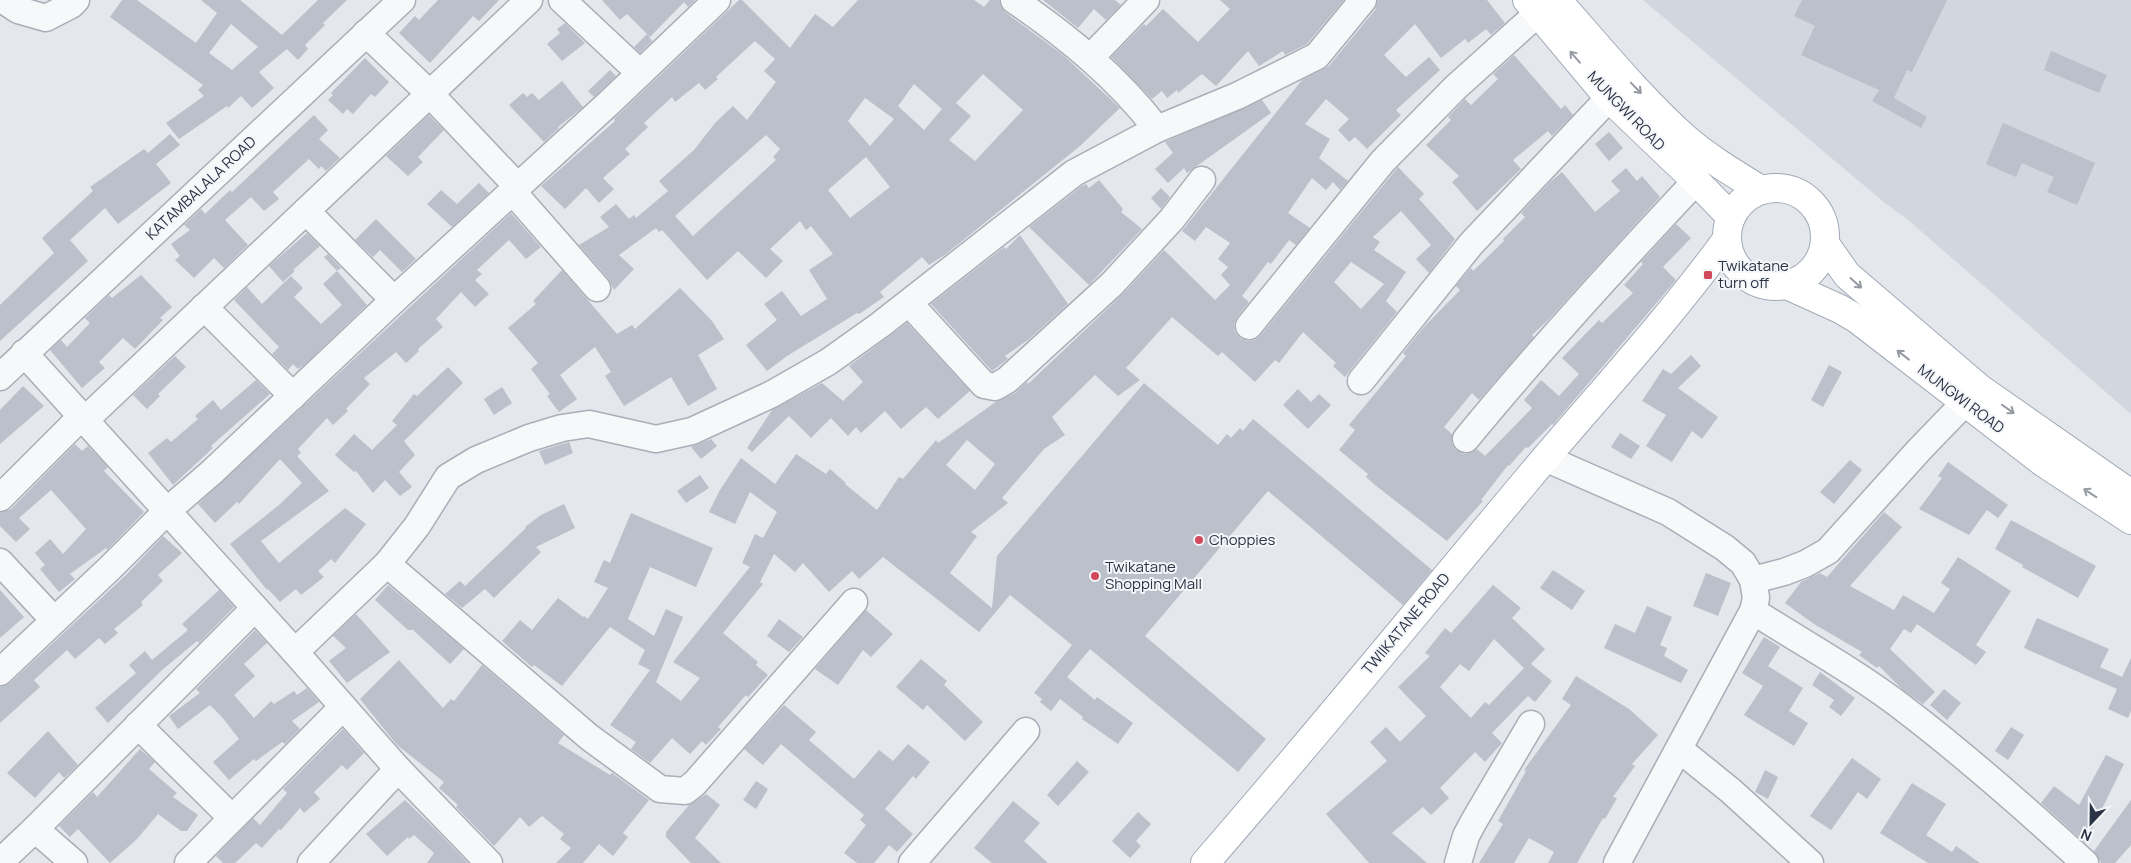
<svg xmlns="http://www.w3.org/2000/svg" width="2131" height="863" font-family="Manrope,sans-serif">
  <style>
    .built { fill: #d2d6de }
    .building { fill: #bbc0ca; fill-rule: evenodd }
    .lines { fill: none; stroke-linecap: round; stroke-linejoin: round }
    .minor-casing { stroke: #a9aeb7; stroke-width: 29 }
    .major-casing { stroke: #a3abb8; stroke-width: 30 }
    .minor { stroke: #f7f8fa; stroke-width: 26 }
    .major { stroke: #fff; stroke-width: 28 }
    .oneway { stroke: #959aa2 }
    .poi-dot { fill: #d1495b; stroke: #f4f6f9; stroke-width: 2 }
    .labels { text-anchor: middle; stroke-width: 4; stroke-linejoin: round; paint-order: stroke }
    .street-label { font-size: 15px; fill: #2b3445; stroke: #f4f6f9 }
    .poi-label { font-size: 15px; fill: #2b3445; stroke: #f4f6f9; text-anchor: start }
  </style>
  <rect width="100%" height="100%" fill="#e4e7ec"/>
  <polygon class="built" points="1643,0 2131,0 2131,414 1907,219 1885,203"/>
  <g class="building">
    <path d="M 122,0 L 137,0 L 196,43 L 217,13 L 201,0 L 240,0 L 282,35 L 318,0 L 347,0 L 323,23 L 325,25 L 305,45 L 308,49 L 298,60 L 287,49 L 259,72 L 274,88 L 252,108 L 241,96 L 228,108 L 227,106 L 179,139 L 166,123 L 204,96 L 198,90 L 203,85 L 110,17 ZM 231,24 L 258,47 L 232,70 L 209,53 Z"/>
    <polygon points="438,0 499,0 479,21 473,16 430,63 399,33 415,16 419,20"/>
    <polygon points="602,0 695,0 688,7 684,2 650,37 627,14 620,20"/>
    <path d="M 739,0 L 742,0 L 790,48 L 815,14 L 833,27 L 858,0 L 974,0 L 984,7 L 990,0 L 999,0 L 1001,7 L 1005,12 L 1063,55 L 1120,108 L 1080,146 L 946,254 L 929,265 L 922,257 L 880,292 L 884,297 L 859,314 L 857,313 L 787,356 L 767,371 L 746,345 L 777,320 L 764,304 L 782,291 L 801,316 L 827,299 L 809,270 L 833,254 L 811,226 L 806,230 L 800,221 L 770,249 L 783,261 L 766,278 L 738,251 L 707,280 L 662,230 L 659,232 L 656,228 L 619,255 L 634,269 L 614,290 L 608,278 L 579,245 L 609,227 L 600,217 L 616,204 L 629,219 L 634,215 L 636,218 L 668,191 L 659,181 L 694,150 L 715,123 L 733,106 L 747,120 L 776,82 L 764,71 L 775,59 L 755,41 L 716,77 L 718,79 L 705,90 L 699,83 L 675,102 L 672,97 L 644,123 L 648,127 L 625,149 L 630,154 L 603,178 L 614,189 L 599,203 L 586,188 L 565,209 L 541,186 L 615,121 L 614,119 ZM 983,74 L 1023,110 L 975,161 L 949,140 L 971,116 L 956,103 ZM 914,84 L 942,109 L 924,130 L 898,106 ZM 865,98 L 894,119 L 870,146 L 848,121 ZM 766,135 L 780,149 L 773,157 L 776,160 L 693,236 L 675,216 ZM 866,157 L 890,187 L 850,218 L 828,190 Z"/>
    <polygon points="1043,0 1115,0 1121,5 1106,20 1094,9 1078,28"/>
    <polygon points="1220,0 1344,0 1307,44 1285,55 1283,51 1259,66 1248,51 1216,86 1202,74 1178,93 1177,90 1167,98 1162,91 1152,99 1111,57 1144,24 1146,26 1163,9 1198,42 1230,9"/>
    <path d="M 1378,0 L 1487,0 L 1505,23 L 1491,35 L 1486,29 L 1468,43 L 1465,39 L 1441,58 L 1415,24 L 1384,55 L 1406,77 L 1429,57 L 1440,70 L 1396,110 L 1401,115 L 1367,149 L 1355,137 L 1349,142 L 1338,130 L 1349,119 L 1326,99 L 1305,124 L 1330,139 L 1319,158 L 1348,181 L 1340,190 L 1333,182 L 1326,190 L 1312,178 L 1288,213 L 1310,228 L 1296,245 L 1289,240 L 1271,264 L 1268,262 L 1242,296 L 1249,302 L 1237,317 L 1234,324 L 1235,332 L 1240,338 L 1247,341 L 1255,340 L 1261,335 L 1398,167 L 1424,194 L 1419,199 L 1455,239 L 1429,273 L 1416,259 L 1431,245 L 1401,211 L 1373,237 L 1380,242 L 1374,250 L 1406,272 L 1386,301 L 1397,312 L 1345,377 L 1333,366 L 1336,363 L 1303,332 L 1279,363 L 1275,360 L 1255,382 L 1222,352 L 1218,356 L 1172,317 L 1126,368 L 1140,380 L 1118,396 L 1095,375 L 1052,417 L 1065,435 L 1044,449 L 1002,498 L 1008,503 L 971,532 L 977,536 L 950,573 L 992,608 L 997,556 L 1144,383 L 1218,445 L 1227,434 L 1231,438 L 1240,428 L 1243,431 L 1253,419 L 1432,570 L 1403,605 L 1268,491 L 1145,636 L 1266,739 L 1238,772 L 1090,649 L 1067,677 L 1095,700 L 1097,697 L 1133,723 L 1118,744 L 1082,719 L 1083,717 L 1060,699 L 1051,711 L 1040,702 L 1042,699 L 1034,693 L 1072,645 L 1010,595 L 979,632 L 883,557 L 859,579 L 852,571 L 829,592 L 803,563 L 795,572 L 774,554 L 760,582 L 763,584 L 723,633 L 758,662 L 756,665 L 768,675 L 748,697 L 746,695 L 718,727 L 721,729 L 706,745 L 702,741 L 690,754 L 672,738 L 650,763 L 631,749 L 636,742 L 610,725 L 650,670 L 638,664 L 645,650 L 610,627 L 562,686 L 534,665 L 532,667 L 502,641 L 520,620 L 532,630 L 558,598 L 583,617 L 584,616 L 588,619 L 608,588 L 594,582 L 604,560 L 610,563 L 631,513 L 713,548 L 696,587 L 650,567 L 628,619 L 654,636 L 666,609 L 683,617 L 656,682 L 681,701 L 700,678 L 673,662 L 750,567 L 742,563 L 755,534 L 763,538 L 777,512 L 750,492 L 735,524 L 709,512 L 720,490 L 741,458 L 775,484 L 796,454 L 826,474 L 830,469 L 846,483 L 845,484 L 877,510 L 899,477 L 903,479 L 936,440 L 938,443 L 997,401 L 1015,393 L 1027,382 L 1028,384 L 1122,295 L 1164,250 L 1215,300 L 1230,285 L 1221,275 L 1228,267 L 1218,259 L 1230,243 L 1206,227 L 1195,241 L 1182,231 L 1302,80 L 1329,66 L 1375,10 ZM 1351,262 L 1384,284 L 1361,309 L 1334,282 ZM 967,440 L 995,464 L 975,490 L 946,465 Z"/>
    <polygon points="1802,0 1947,0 1912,72 1907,70 1894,98 1927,117 1921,128 1872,101 1879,90 1801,55 1815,26 1794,16"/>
    <polygon points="565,23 585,43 562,61 547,44 560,33 557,29"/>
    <polygon points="647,34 652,41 640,53 634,47"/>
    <polygon points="2051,51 2107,75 2099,93 2044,70"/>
    <polygon points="1514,55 1561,109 1565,105 1573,115 1552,136 1548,131 1513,160 1521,169 1477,211 1452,182 1459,176 1426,145 1451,120 1448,117 1465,99 1471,105 1498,79 1493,74"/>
    <polygon points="365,58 389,82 375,97 371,94 353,114 347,109 343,114 328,100 333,95 331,93"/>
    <polygon points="610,70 616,76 594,97 588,91"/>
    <polygon points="562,81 583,107 558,127 559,128 544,142 509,105 523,93 527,97 532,93 539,100"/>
    <polygon points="1262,100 1271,113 1187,173 1184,168 1168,183 1155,169 1173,153 1165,142"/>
    <polygon points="314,115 328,130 319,139 340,158 326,171 321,166 319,169 309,159 273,192 279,199 264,211 251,197 225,220 248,245 224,268 214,258 194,278 175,260 180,256 171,244 190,230 184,225 201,209 205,214 230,190 232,192"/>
    <polygon points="429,115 444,130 418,157 423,162 408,176 386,156"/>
    <polygon points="2003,123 2095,163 2077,205 2047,192 2054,177 2022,163 2016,177 1986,164"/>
    <polygon points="1609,132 1623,148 1609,161 1595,144"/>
    <polygon points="170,134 180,145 156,164 171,183 118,224 105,208 70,240 88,261 0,341 0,305 54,253 42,238 93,191 90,187 144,149 148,153"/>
    <polygon points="1626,168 1637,181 1642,176 1660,197 1548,320 1532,335 1534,337 1479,400 1472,393 1444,427 1452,434 1452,444 1456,450 1464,454 1471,453 1477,449 1485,456 1532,408 1524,400 1541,380 1559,396 1579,374 1562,358 1599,320 1602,323 1633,293 1624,285 1643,264 1641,262 1676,224 1691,238 1663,267 1676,280 1553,425 1552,424 1528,448 1526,447 1509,466 1508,465 1481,500 1483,501 1447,541 1375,485 1366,477 1368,474 1339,450 1355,430 1349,425 1406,356 1403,353 1424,327 1460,290 1456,286 1471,268 1473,271 1504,241 1503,239 1525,217 1521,213 1550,182 1562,172 1595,212 1620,191 1611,181"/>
    <polygon points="1099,180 1123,209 1121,212 1142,229 1089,285 1029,227 1082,186 1086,184 1089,188"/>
    <polygon points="479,183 489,193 452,227 427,204 441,190 457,204"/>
    <polygon points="1161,188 1170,197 1161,209 1151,198"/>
    <polygon points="511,213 541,247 526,259 509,240 477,270 482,274 475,280 489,294 475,307 461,292 436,319 443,327 418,349 419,351 406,363 396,352 364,378 370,384 346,409 348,411 333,425 327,418 298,449 301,453 297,456 329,491 261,541 279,563 345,508 366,524 335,563 331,559 318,571 324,577 301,595 296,589 280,602 268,589 267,590 230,544 279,505 302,483 280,459 239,504 237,502 215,523 198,504"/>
    <polygon points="376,219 416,259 402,272 380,250 373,257 355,240"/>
    <polygon points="307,233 320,246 293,270 295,271 283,282 269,266"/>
    <polygon points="1020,235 1068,304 1028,340 1005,356 1008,359 992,371 931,304 1004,247 1006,249"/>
    <polygon points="328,254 341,268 337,271 324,257"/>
    <polygon points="562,270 617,334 632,325 635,329 680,288 712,321 724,339 698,355 717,389 688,406 671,377 624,406 605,376 611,372 595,347 560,375 577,399 559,412 547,396 550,394 531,369 538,363 508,328 536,304 533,301"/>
    <polygon points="337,271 367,305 304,365 298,369 293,364 288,370 272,354 279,347 234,300 247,287 262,304 291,276 303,288 294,297 321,324 342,305 323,284"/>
    <polygon points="141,275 172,307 160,318 163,320 135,349 123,338 99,362 105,368 82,388 50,350 61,340 67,347 90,323 85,318 109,295 112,298"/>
    <polygon points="907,323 970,391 938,419 926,407 901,429 885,411 861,433 856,427 848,436 831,418 811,438 789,416 752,452 747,448 772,410 822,383 843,401 863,382 849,366"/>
    <polygon points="1691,355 1701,366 1678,388 1718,417 1702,439 1692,431 1672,462 1646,446 1666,415 1642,401 1663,369 1671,374"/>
    <polygon points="175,356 186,367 158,394 160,396 147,409 133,395"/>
    <polygon points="1829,365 1842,372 1823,407 1811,400"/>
    <polygon points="448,367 463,383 404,441 415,455 399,472 412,487 400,496 385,480 373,493 356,471 354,472 335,455 354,434 372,450 397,425 392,421 414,394 417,396"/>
    <polygon points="256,380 270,394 211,446 213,448 173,485 148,453 167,438 171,442 198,419 195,416 213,400 221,410"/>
    <polygon points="23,386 44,406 0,444 0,410"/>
    <polygon points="502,387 512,403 494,415 484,399"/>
    <polygon points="1298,389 1311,402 1319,394 1331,405 1308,429 1283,405"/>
    <polygon points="1620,433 1640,446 1631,459 1611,447"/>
    <polygon points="711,439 717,446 701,459 691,447"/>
    <polygon points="569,442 573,453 545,465 539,451"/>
    <polygon points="75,444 82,451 88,446 108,467 104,471 144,512 107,550 106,548 70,574 75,579 59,592 40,569 45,565 35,553 50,539 63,554 86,529 51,490 19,518 30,529 16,542 0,526 0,513 11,509"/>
    <polygon points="1850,460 1862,470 1834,504 1820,492"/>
    <polygon points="1948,462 2008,505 1998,518 1987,510 1969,535 1919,509 1942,478 1938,476"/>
    <polygon points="700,475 709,488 686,503 677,491"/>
    <polygon points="564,504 575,528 536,547 541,552 494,598 485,589 462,608 445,594 460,581 465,586 526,528 525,527 541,515"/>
    <polygon points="1884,512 1902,527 1850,586 1894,610 1903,595 1934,613 1950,589 1941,583 1958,557 2011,591 1976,645 1986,652 1976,665 1917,624 1911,633 1904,629 1890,649 1935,692 1923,704 1903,690 1879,666 1877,668 1859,655 1862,652 1814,624 1785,603 1801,582 1820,573 1827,577"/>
    <polygon points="2011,520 2096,566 2078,598 2022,567 2023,565 1995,549"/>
    <polygon points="163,536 182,553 158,575 163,581 141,602 143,605 114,629 118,633 105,644 99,638 75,659 67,650 34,680 40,687 0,723 0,687 10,683 127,574"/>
    <polygon points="1553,570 1585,591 1572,610 1540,588"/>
    <polygon points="1706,573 1731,583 1718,616 1693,606"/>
    <polygon points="388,585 464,649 450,664 413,630 408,630 375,600"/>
    <path d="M 1493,585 L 1521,608 L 1512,618 L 1545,649 L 1531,664 L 1552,681 L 1535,702 L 1528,696 L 1492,733 L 1502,743 L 1485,762 L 1475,752 L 1440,788 L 1449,798 L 1431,815 L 1423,807 L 1392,833 L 1427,863 L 1369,863 L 1326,814 L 1387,761 L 1370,742 L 1386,727 L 1400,742 L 1426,716 L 1398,687 L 1430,656 L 1425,653 L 1445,628 L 1451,633 ZM 1494,639 L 1524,668 L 1489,705 L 1485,702 L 1471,718 L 1440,687 L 1460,664 L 1469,671 Z"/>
    <polygon points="0,590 24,617 0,638"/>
    <polygon points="219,590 234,607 199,643 197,641 162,670 108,723 95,708 136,673 129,665 145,651 152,660 188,630 182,624"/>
    <polygon points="1647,606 1672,617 1660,645 1667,648 1664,656 1688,670 1681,683 1604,648 1615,624 1635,633"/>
    <polygon points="866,610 893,634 871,657 863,650 838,685 815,669"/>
    <polygon points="356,614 390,652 347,683 329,661 346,648 333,636"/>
    <polygon points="2037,618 2109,649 2100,667 2122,677 2131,658 2131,711 2128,718 2108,709 2117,689 2024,648"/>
    <polygon points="779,619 803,637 789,652 767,636"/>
    <polygon points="255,630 267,643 244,664 255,676 234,695 254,718 271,701 274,704 294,691 297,695 307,688 319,702 292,721 300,729 285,744 282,742 256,761 254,759 229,780 213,762 239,739 222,717 210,705 178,729 169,716 200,693 196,689"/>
    <polygon points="1764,637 1780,647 1768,666 1803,688 1789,711 1808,723 1794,746 1744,715 1763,686 1742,673"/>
    <polygon points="921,659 947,681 944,685 983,722 965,741 927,705 923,710 896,687"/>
    <polygon points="399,660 443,708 451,699 454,701 482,665 564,735 558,743 610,775 612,773 649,800 623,833 628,837 613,856 599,844 583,863 556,863 571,848 560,839 564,834 542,816 529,827 520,817 494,846 456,807 458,805 439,788 444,782 397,745 360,699"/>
    <polygon points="1820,672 1855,698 1841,716 1829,707 1834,700 1812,685"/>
    <polygon points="1576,676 1629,709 1658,735 1632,764 1635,766 1613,797 1617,798 1605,819 1603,818 1577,863 1548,863 1554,852 1529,838 1514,863 1479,863 1503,824 1498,821 1526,771 1524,770 1571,705 1562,699"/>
    <polygon points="1944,689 1961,703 1947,720 1930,705"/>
    <polygon points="784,705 816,732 809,740 854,779 879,750 893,761 908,744 930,762 916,779 913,776 885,809 913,834 897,852 889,845 874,863 857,863 844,853 866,825 860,820 864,815 781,744 763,765 744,749"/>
    <polygon points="2011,727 2024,735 2008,760 1995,751"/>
    <polygon points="343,729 364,753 347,770 342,765 314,792 320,799 304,813 300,808 281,830 279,829 262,848 256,843 235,863 223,863 216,856 253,818 260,825 287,793 283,789"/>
    <polygon points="48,731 78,765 64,778 59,772 35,798 7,773"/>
    <polygon points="140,749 155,762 149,769 177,793 173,797 198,815 187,831 181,831 158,814 137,839 110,863 78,829 70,837 59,826 93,792 97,797"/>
    <polygon points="2106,755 2124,764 2085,843 2041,803 2054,786 2079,805"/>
    <polygon points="1852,758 1881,779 1867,799 1858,792 1831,830 1810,816"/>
    <polygon points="1077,761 1089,772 1058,806 1047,795"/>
    <polygon points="1765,770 1778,777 1768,799 1755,792"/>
    <polygon points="756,781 768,789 756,809 743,800"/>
    <polygon points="1912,783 1946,804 1926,835 1952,852 1956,846 1980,863 1928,863 1880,833"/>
    <polygon points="706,794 720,805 695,838 721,863 691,863 666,837 666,832 690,804"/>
    <polygon points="405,800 434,828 468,863 427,863 434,853 414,835 409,839 408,837 387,856 366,834"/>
    <polygon points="2131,800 2131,845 2115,863 2101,863 2094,851"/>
    <polygon points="1013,801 1040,823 1024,841 1048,863 992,863 974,848"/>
    <polygon points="1138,812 1151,824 1136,841 1141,846 1130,858 1112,841"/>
  </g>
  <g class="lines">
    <g class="minor-casing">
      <g id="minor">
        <polyline points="3,0 18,10 46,18 71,5 76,0"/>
        <polyline points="562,0 640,73"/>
        <path d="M 1014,0 C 1068,37 1117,77 1157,129"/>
        <polyline points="366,33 430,94 518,187"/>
        <polyline points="1090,58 1146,0"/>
        <polyline points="513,192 597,288"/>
        <polyline points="306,211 394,300"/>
        <polyline points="909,303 984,385 995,387 1007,380 1112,284 1172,219 1202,180"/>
        <polyline points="204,307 293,396"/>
        <polyline points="1249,326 1383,161 1456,87 1537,14"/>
        <polyline points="24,353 295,652 398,769 489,863"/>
        <polyline points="0,377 402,0"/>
        <polyline points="1361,381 1471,244 1609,98"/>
        <polyline points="85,420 529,0"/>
        <path d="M 1466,439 C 1539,350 1617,265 1696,181"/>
        <polyline points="1545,458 1668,512 1725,548 1743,563 1753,580 1756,598 1753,611 1617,863"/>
        <polyline points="0,498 82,416"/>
        <polyline points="0,562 54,620"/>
        <polyline points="387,564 589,737 660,789 685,791 695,783 854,602"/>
        <polyline points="1753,580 1784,572 1805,564 1828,551 1920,449 1979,388"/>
        <path d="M 1753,611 C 1803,643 1856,672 1903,708 C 1966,756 2026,809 2085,863"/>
        <polyline points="295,652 387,564 417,526 448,477 476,460 529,438 562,428 589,424 656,439 692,431 772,394 828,362 880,325 1074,173 1157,129 1237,96 1317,56 1363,0"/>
        <polyline points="0,672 111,567 168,510 212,472 394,300 610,102 717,0"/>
        <polyline points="138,725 232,818"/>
        <polyline points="1679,749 1731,791 1810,863"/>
        <polyline points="35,829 74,863"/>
        <polyline points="0,862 35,829 255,608"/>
        <polyline points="188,863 343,707"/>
        <polyline points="311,863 398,769"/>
        <polyline points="912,863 1026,731"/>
        <polyline points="1458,863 1466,836 1474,821 1531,724"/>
      </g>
    </g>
    <g class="major-casing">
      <g id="major">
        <polyline points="1527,0 1609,98 1696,181 1731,217"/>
        <path d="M 1557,0 C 1598,46 1638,96 1685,138 C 1708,158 1735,174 1761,190"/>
        <circle cx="1776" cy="237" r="49"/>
        <polyline points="1826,245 1847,275 1979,388 2131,494"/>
        <polyline points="1787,285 1840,309 1857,319 2044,463 2131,520"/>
        <path d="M 1205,863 C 1314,738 1419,609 1526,481 C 1593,401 1665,324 1727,239"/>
      </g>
    </g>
    <use href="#minor" class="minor"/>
    <use href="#major" class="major"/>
  </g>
  <defs><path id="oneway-shaft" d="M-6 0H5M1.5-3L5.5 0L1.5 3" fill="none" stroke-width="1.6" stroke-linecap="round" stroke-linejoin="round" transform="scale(1.25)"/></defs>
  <g class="oneway">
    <use href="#oneway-shaft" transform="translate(1575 57) rotate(-131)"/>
    <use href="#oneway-shaft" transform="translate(1636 88) rotate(46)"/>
    <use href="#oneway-shaft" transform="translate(1856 283) rotate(42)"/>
    <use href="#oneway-shaft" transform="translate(1903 355) rotate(-142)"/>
    <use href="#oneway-shaft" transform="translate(2008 409) rotate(35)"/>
    <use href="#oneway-shaft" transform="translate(2090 493) rotate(-147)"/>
  </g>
  <g class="poi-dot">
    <rect x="1703" y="270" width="10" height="10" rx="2.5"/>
    <circle cx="1199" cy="540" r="5"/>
    <circle cx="1095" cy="576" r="5"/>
  </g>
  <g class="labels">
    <g class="street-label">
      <text transform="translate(1626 111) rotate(46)" y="5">MUNGWI ROAD</text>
      <text transform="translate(201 188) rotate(-43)" y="5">KATAMBALALA ROAD</text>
      <text transform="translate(1961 399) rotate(37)" y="5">MUNGWI ROAD</text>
      <text transform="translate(1406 624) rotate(-50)" y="5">TWIIKATANE ROAD</text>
    </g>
    <g class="poi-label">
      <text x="1718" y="271">Twikatane<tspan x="1718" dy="17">turn off</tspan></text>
      <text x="1209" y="545">Choppies</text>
      <text x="1105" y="572">Twikatane<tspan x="1105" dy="17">Shopping Mall</tspan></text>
    </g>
  </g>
  <g transform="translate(2091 823) rotate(202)" stroke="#f4f6f9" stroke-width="4" paint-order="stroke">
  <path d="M0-4L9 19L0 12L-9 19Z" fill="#2b3445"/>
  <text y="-8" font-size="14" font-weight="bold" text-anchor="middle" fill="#2b3445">N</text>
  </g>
</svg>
